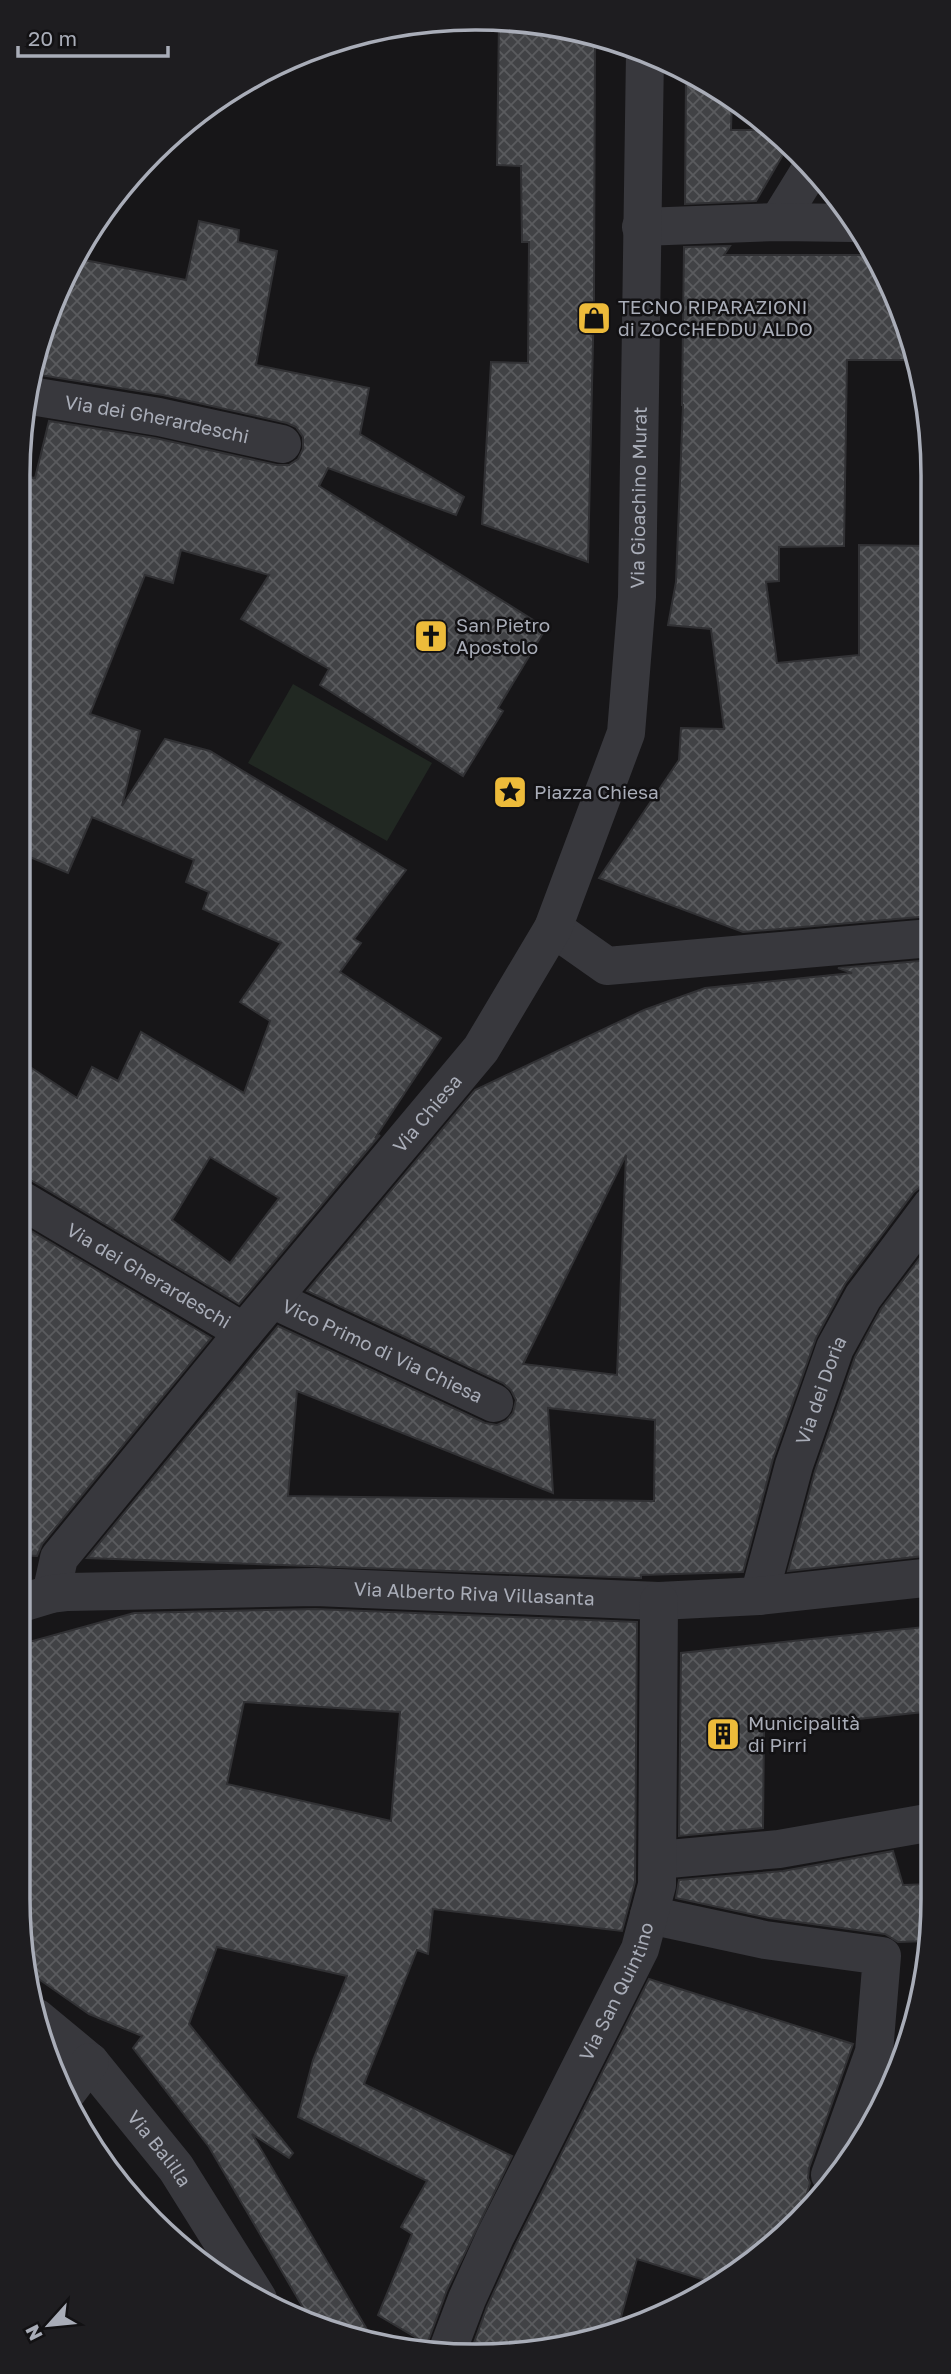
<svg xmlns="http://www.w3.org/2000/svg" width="951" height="2374" font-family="'Golos Text',sans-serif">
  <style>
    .grass { fill: #212822 }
    .building { fill: url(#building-cross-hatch); stroke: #313134; stroke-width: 2; fill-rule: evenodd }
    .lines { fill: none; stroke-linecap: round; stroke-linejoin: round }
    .minor { stroke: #38383d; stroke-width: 38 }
    .labels { text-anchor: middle; stroke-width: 5; stroke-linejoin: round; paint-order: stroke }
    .poi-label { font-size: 19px; fill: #a9adb8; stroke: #121113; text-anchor: start }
    .street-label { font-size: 19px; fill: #a9adb8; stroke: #121113 }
    .rim { fill: none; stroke: #a9adb8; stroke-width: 3.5 }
  </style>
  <defs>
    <pattern id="building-cross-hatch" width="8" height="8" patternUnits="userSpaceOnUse" patternTransform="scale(1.75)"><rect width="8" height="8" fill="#414245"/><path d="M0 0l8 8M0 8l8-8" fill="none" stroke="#5a5b5e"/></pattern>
  </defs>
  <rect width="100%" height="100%" fill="#171618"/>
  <polygon class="grass" points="293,684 432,763 387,841 248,763"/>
  <g class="building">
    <polygon points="499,20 535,21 595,35 594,297 588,562 482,524 491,362 528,363 529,242 522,242 521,166 497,165"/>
    <polygon points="686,73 732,96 731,130 770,130 788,146 756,201 685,204"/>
    <path d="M 199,221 L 239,230 L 238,242 L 277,251 L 256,365 L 369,388 L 360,434 L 464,497 L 456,515 L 328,468 L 319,486 L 546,628 L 498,708 L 503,711 L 463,776 L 320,685 L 329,669 L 241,619 L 269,575 L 181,550 L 173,583 L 145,575 L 90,714 L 140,731 L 122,806 L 165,739 L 210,751 L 406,870 L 354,939 L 361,943 L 340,972 L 441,1038 L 375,1138 L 380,1135 L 239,1304 L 29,1179 L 18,1176 L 18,1059 L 77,1098 L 92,1067 L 118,1081 L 141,1032 L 244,1093 L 270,1021 L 240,1002 L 281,943 L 203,909 L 209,892 L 186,882 L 194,860 L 92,817 L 68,873 L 18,852 L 18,475 L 35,478 L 49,421 L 155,438 L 277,465 L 289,465 L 298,459 L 303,449 L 303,437 L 296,427 L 287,423 L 163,395 L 34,374 L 42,329 L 74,258 L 186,280 ZM 210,1157 L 279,1198 L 230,1263 L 172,1220 Z"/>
    <polygon points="730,246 724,255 874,255 886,273 913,360 847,360 844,546 779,547 779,581 766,582 777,663 859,655 859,545 930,546 931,916 743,932 599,878 679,760 681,728 724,729 711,629 668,625 676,582 683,405 682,405 684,247"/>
    <path d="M 931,960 L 932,1184 L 923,1185 L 914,1192 L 845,1284 L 816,1338 L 773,1459 L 743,1572 L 641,1575 L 641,1578 L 87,1558 L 278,1326 L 485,1423 L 497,1425 L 506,1421 L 513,1413 L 516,1400 L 511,1390 L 503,1383 L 307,1291 L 475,1090 L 644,1010 L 705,988 L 852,973 L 838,968 ZM 626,1155 L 617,1375 L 523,1364 ZM 297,1391 L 553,1493 L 548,1408 L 655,1420 L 654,1501 L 288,1496 Z"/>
    <polygon points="18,1223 211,1338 42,1544 37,1556 18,1555"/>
    <polygon points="932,1242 932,1400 924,1460 932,1461 933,1555 788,1571 815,1471 855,1357 881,1309"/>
    <path d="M 315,1609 L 637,1622 L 635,1882 L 622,1931 L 433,1909 L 428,1954 L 417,1950 L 364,2084 L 512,2156 L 447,2290 L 427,2344 L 378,2315 L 412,2234 L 401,2227 L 427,2181 L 298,2117 L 313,2060 L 347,1976 L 217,1947 L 189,2024 L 293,2153 L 289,2158 L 252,2134 L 372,2338 L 308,2316 L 209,2147 L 133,2048 L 142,2036 L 89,2014 L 30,1973 L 18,1899 L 18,1645 L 134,1613 ZM 244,1702 L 400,1712 L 391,1821 L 227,1784 Z"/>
    <polygon points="933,1626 933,1711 764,1729 763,1828 679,1836 681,1653"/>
    <polygon points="893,1851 903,1885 933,1884 934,1899 927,1941 898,1942 885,1934 769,1918 676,1898 679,1880 783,1871"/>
    <polygon points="649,1979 853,2044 809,2168 808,2178 810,2183 802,2210 717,2284 637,2259 618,2328 564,2348 471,2351 487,2307 515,2246"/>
  </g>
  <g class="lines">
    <g class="minor">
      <polyline points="778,222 812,167"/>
      <polyline points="641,227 778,222 853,223"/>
      <path id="s1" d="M 31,396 L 159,417 L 282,444"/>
      <polyline points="553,928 607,966 931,938"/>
      <path id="s2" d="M 18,1198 L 244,1332"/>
      <path id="s3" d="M 272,1299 L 494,1403"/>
      <path id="s4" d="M 51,1594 L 59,1558 L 244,1332 L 481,1049 L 553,928 L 626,733 L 637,597 L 645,53"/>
      <path id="s5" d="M 759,1596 L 794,1465 L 835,1348 L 863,1297 L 932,1205"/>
      <path id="s6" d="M 18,1604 L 51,1594 L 68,1592 L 315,1587 L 659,1601 L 759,1596 L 933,1577"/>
      <polyline points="658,1860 779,1849 927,1823"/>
      <polyline points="649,1915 765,1940 882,1956 874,2052 830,2175"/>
      <path id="s7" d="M 37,2018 L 90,2062 L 176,2168 L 258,2299"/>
      <polyline points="68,2091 90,2062"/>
      <path id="s8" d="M 447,2352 L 467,2299 L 495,2237 L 640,1949 L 657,1885 L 659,1601"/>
    </g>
  </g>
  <defs>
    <g id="shop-square" transform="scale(1.75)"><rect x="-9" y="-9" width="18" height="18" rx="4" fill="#edbb3a" stroke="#121113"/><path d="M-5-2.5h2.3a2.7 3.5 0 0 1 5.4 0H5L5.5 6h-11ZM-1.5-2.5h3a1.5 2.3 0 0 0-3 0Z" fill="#111"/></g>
    <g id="church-square" transform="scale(1.75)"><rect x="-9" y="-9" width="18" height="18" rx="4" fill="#edbb3a" stroke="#121113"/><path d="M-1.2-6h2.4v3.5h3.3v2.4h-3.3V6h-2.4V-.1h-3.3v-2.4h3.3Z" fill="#111"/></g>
    <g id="sight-square" transform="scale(1.75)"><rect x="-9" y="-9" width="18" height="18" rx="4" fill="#edbb3a" stroke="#121113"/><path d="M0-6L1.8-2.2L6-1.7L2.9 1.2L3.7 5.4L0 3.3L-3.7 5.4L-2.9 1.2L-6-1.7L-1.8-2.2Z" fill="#111"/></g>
    <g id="building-square" transform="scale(1.75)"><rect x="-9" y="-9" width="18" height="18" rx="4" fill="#edbb3a" stroke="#121113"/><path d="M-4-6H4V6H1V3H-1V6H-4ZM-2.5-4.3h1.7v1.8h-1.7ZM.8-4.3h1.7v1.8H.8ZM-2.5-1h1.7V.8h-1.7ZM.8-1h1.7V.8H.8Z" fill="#111"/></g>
  </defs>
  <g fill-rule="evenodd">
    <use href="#shop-square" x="594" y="318"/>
    <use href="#church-square" x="431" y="636"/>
    <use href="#sight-square" x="510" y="792"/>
    <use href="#building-square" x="723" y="1734"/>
  </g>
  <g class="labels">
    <g class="poi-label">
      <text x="618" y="314">TECNO RIPARAZIONI<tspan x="618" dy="22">di ZOCCHEDDU ALDO</tspan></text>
      <text x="456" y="632">San Pietro<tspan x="456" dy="22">Apostolo</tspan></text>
      <text x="534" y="799">Piazza Chiesa</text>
      <text x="748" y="1730">Municipalità<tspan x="748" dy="22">di Pirri</tspan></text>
    </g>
    <g class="street-label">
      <text dy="7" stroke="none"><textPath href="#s1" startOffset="128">Via dei Gherardeschi</textPath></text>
      <text dy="7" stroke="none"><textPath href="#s4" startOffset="1283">Via Gioachino Murat</textPath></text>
      <text dy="7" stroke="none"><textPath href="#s4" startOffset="614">Via Chiesa</textPath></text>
      <text dy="7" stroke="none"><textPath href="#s2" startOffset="152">Via dei Gherardeschi</textPath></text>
      <text dy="7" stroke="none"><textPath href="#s3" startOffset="122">Vico Primo di Via Chiesa</textPath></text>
      <text dy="7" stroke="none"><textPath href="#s5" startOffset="215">Via dei Doria</textPath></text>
      <text dy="7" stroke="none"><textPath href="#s6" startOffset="458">Via Alberto Riva Villasanta</textPath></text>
      <text dy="7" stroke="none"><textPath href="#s8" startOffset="399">Via San Quintino</textPath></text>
      <text dy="7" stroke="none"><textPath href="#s7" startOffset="180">Via Balilla</textPath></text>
    </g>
  </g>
  <path d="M0 0H951V2374H0ZM475 30H476A445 445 0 0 1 921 475V1899A445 445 0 0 1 476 2344H475A445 445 0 0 1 30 1899V475A445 445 0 0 1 475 30Z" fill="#1e1d20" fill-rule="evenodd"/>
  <path class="rim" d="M475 30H476A445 445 0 0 1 921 475V1899A445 445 0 0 1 476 2344H475A445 445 0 0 1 30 1899V475A445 445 0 0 1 475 30Z"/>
  <g transform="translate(49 2325) rotate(243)" stroke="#121113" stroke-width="5" paint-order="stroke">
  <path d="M0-5L12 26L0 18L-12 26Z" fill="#a9adb8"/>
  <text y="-10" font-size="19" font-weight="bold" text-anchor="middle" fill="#a9adb8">N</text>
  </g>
  <path d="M18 46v10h150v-10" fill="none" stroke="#a9adb8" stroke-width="3.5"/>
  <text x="28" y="46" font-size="21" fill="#a9adb8" stroke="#121113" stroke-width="5" paint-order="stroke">20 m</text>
</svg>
